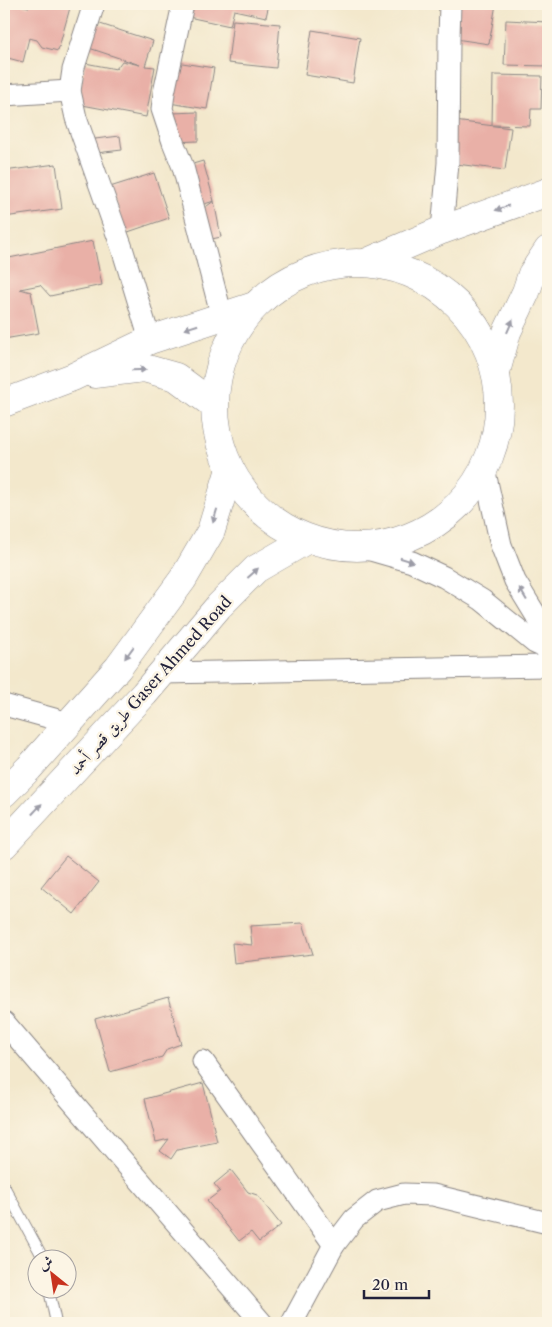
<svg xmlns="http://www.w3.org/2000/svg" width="552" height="1327" font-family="'Libre Caslon Text',Amiri,serif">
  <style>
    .building { fill: #e9b0a7 }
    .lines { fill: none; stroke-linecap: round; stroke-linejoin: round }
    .lane-casing { stroke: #8a8584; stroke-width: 12 }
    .street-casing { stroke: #8a8584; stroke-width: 23 }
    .secondary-casing { stroke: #8a8584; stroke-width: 29 }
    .primary-casing { stroke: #8a8584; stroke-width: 29 }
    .lane { stroke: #fff; stroke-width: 10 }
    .street { stroke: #fff; stroke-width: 21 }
    .secondary { stroke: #fff; stroke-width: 28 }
    .primary { stroke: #fff; stroke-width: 28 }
    .oneway { fill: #9c9ca7 }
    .labels { text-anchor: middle; stroke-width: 5; stroke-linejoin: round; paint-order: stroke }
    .street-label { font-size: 16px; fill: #22223b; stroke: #fcf5e5 }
  </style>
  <rect width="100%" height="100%" fill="#fcf5e5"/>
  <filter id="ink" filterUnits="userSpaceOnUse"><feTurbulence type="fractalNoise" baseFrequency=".02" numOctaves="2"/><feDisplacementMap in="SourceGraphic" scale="10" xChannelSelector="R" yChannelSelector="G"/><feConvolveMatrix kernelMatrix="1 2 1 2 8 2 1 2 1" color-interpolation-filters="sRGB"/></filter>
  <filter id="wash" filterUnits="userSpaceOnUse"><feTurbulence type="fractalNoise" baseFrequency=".0096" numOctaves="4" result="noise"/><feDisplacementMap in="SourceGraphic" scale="20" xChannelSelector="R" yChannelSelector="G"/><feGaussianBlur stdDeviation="1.12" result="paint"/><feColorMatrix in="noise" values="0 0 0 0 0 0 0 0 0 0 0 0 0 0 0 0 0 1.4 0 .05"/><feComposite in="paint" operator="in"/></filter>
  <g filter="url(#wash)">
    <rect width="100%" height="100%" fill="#f3e8cc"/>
    <g id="blocks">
      <g class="building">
        <polygon points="4,4 16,4 29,7 30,4 71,4 58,51 42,47 37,40 29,38 23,62 4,57"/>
        <polygon points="182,4 269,4 266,17 234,10 230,26 179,15"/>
        <polygon points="454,4 496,4 489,44 449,38"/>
        <polygon points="233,20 280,24 276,68 228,63"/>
        <polygon points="506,20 548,22 548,66 504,65"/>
        <polygon points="97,23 153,41 145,66 155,67 146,117 77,104 85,63 116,69 122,61 140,65 89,48"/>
        <polygon points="312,30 360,38 353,83 305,75"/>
        <polygon points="176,62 214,68 207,109 169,103"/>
        <polygon points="493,75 542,76 541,109 531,109 530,126 492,125"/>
        <polygon points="198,112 198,141 173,142 172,113"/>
        <polygon points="454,121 511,128 505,170 448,163"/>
        <polygon points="120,136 122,150 96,153 95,139"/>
        <polygon points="203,161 214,201 221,237 207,240 200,211 214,201 201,205 183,167"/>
        <polygon points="56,164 62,209 4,217 4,171"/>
        <polygon points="154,173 169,218 125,233 110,187"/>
        <polygon points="93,241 102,285 50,296 40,285 20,289 31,292 39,333 4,339 4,259"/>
        <polygon points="66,856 99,882 74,914 41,887"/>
        <polygon points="303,923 313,954 234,963 232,943 252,945 250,926"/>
        <polygon points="168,998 181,1044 167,1049 162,1057 110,1072 95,1019"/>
        <polygon points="203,1083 211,1115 217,1142 177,1150 171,1159 160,1151 169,1139 156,1142 145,1099"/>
        <polygon points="231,1170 248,1192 257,1195 281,1225 259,1242 251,1232 239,1241 207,1201 220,1191 214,1184"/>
      </g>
    </g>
  </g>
  <g filter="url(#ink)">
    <use href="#blocks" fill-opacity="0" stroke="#8a8584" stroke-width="1"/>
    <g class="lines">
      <g class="lane-casing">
        <g id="lane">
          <polyline points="4,1186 42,1256 43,1260"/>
          <polyline points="49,1290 56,1323"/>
        </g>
      </g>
      <g class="street-casing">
        <g id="street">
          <polyline points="94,4 73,70 70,91 76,118 122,248 150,340"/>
          <polyline points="183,4 164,93 162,109 173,142 183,167 222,317"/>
          <polyline points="4,95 70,91"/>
          <polyline points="442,230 448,163 449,38 450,4"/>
          <polyline points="484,468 501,545 515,581 548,635"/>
          <polyline points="360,547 412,562 444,577 482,600 535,643 548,649"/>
          <polyline points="162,673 548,666"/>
          <polyline points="4,705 69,723"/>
          <polyline points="4,1022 262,1323"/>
          <polyline points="203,1061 334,1245"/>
          <polyline points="292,1323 334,1245 354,1219 377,1201 404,1194 433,1195 548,1223"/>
        </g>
      </g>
      <g class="secondary-casing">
        <g id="secondary">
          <polyline points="365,263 442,230 548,192"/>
          <polyline points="496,372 507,332 526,292 532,274 548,250"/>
          <polyline points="94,374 144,368 176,377 214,405"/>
          <polyline points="4,403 73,377 150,340 254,306"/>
        </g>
      </g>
      <g class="primary-casing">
        <g id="primary">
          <circle cx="357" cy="405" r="142"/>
          <polyline points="4,793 29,768 118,668 183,579 211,531 230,469"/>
          <polyline points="4,845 144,694 219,606 256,569 308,539"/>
        </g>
      </g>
      <use href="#lane" class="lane"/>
      <use href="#street" class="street"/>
      <use href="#secondary" class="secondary"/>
      <use href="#primary" class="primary"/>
    </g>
    <defs><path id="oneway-solid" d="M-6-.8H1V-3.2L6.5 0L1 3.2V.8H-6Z" transform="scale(1.25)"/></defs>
    <g class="oneway">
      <use href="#oneway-solid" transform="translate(502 208) rotate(160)"/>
      <use href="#oneway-solid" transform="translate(510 326) rotate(-66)"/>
      <use href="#oneway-solid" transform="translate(191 327) rotate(162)"/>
      <use href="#oneway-solid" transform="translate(139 370) rotate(-1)"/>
      <use href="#oneway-solid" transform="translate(215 516) rotate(107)"/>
      <use href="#oneway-solid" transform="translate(407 560) rotate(18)"/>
      <use href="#oneway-solid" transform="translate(253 573) rotate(-42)"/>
      <use href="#oneway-solid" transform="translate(523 594) rotate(-121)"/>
      <use href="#oneway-solid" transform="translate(129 653) rotate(126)"/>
      <use href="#oneway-solid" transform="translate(37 809) rotate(-47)"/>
    </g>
  </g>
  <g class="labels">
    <g class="street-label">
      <text transform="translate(150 685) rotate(-48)" y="6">طريق قصر أحمد Gaser Ahmed Road</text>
    </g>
  </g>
  <rect width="552" height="1327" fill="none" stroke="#fcf5e5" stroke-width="20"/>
  <g transform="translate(52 1274) rotate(330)"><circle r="24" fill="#fcf5e5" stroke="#a5a1a1"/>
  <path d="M0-4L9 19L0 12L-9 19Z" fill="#c8321e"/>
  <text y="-8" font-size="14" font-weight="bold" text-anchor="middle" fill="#22223b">ش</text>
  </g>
  <path d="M364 1290v8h65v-8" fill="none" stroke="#22223b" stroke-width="2.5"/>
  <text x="372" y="1290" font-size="15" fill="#22223b" stroke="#fcf5e5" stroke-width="4" paint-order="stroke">20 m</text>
</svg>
